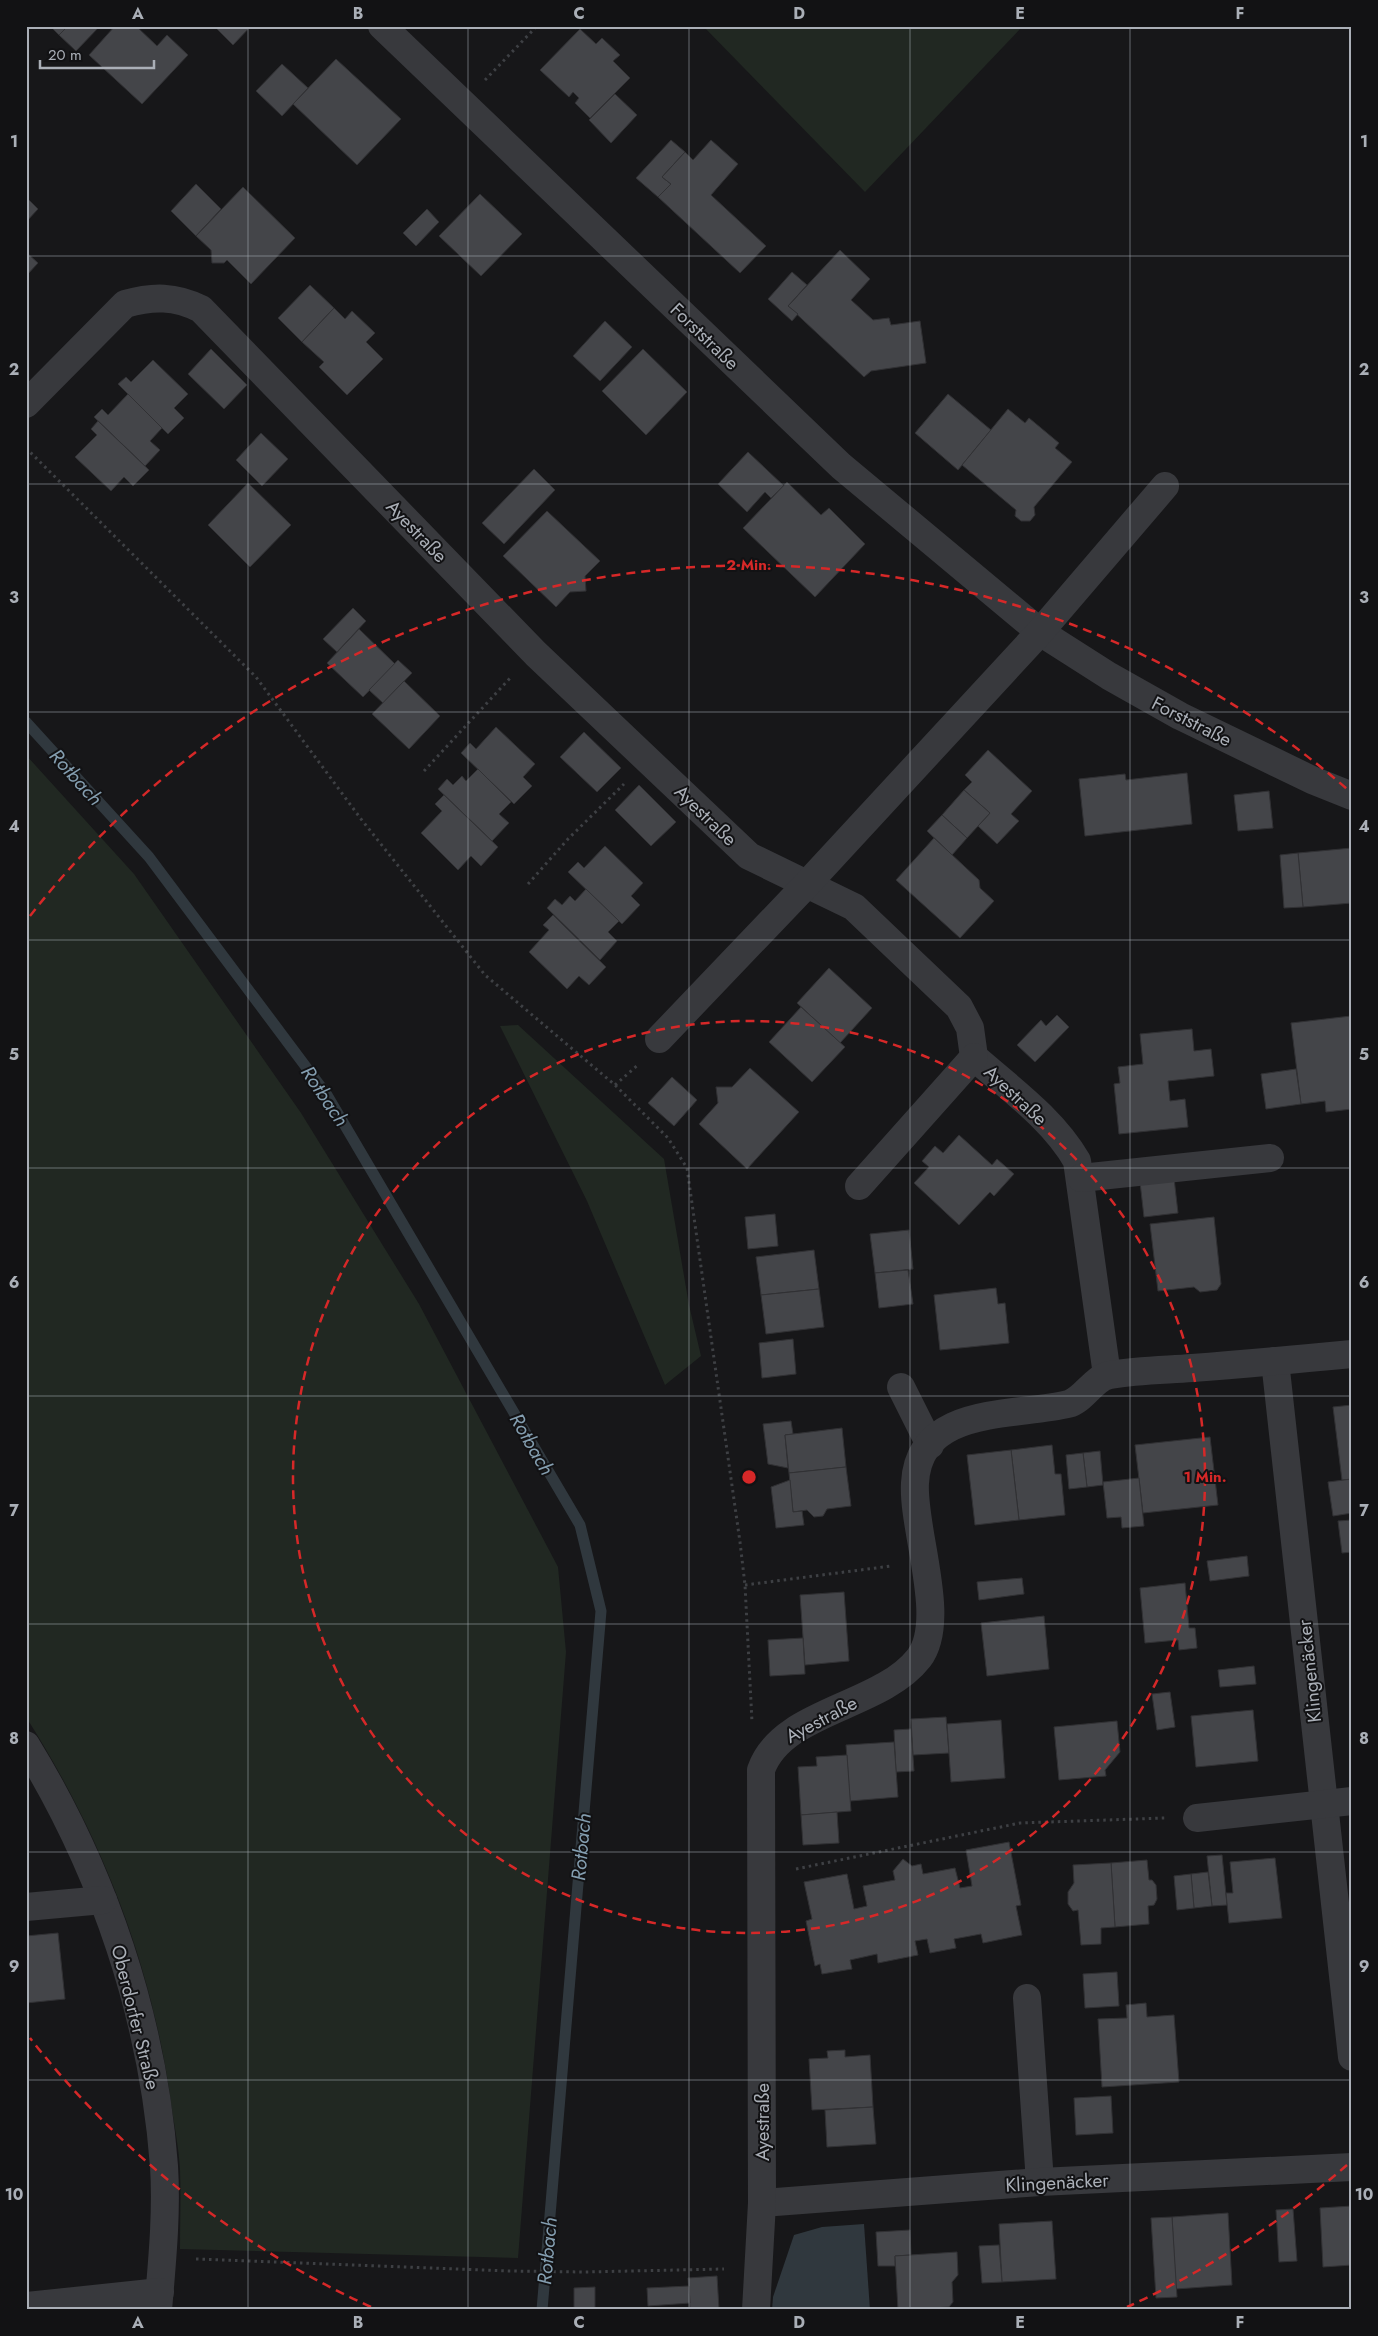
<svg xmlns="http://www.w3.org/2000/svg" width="1378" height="2336" font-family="Jost,sans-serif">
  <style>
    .green { fill: #212822 }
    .water { fill: #30383e }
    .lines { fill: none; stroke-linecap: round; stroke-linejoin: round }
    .stream { stroke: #30383e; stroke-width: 11 }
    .building { fill: #444549; stroke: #313134 }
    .path { stroke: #3e4044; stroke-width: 3; stroke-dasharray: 2.5 4; stroke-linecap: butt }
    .minor { stroke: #38393d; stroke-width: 28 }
    .grid { fill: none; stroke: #aaafb7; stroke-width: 1; stroke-opacity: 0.55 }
    .ring { fill: none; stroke: #d62828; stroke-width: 2.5; stroke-dasharray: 9 6 }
    .labels { text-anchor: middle; stroke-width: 4; stroke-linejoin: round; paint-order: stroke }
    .street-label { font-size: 19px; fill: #aaafb7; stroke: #121214 }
    .water-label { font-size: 20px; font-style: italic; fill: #849eb0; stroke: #121214 }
    .centre { fill: #d62828; stroke: #121214; stroke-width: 2.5 }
    .ring-label { font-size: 15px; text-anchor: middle; font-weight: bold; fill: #d62828; stroke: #121214; stroke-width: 4; stroke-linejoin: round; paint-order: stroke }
    .neatline { fill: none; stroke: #aaafb7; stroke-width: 2 }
    .grid-label { font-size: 16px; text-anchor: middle; font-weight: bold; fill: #aaafb7 }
  </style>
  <rect width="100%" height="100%" fill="#171719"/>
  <g class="green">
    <polygon points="703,26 1023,26 865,192"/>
    <path d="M 26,755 L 134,874 L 301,1113 L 419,1304 L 558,1567 L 566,1652 L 518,2258 L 180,2249 C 180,2222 181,2196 180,2170 C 179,2150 175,2129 172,2110 C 154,1969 102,1836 26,1717 Z"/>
    <polygon points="518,1025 664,1159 689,1305 701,1356 665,1385 587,1201 500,1026"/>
  </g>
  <polygon class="water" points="864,2224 870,2310 772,2310 773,2297 794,2235 822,2227"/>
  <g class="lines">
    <polyline class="stream" points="26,722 149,857 327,1095 580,1525 601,1611 542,2310"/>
  </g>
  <g class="building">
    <polygon points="50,26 68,26 59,35"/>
    <polygon points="68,26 99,26 99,27 76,51 59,35"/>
    <polygon points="115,26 136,26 157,46 167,35 188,55 142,104 89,55"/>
    <polygon points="214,26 251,26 233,45"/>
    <polygon points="580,29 596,44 602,38 620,55 613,61 630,78 590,118 575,103 579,98 573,92 569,97 540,70"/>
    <polygon points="336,59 401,119 357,165 293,104"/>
    <polygon points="282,64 308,88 282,116 256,91"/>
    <polygon points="615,94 637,115 611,143 589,120"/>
    <polygon points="671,140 685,152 662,177 671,184 658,197 636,178"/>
    <polygon points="711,140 738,164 711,195 766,246 740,273 658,197 671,184 662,177 685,152 693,160"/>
    <polygon points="196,184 221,209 196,236 171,211"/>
    <polygon points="243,187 295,238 251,284 227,260 224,263 212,263 211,250 196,236"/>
    <polygon points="480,194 522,234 481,276 439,236"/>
    <polygon points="26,197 38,209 26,222"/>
    <polygon points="427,209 439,222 416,246 403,233"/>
    <polygon points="840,250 870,279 851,300 873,320 889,318 891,325 920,321 926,363 871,371 864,377 788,306"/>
    <polygon points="26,252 38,263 26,276"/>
    <polygon points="792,272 807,285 788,306 798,314 792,321 768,299"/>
    <polygon points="310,285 334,308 302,342 278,318"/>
    <polygon points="334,308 345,319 352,311 375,333 366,342 383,359 347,395 319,367 324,362 302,342"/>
    <polygon points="605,321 632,347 600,381 573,356"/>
    <polygon points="211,349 247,385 224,409 188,374"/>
    <polygon points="643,349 687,392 646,435 602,391"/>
    <polygon points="153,360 188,394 174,408 184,418 168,434 118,384 126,377 131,382"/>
    <polygon points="128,394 162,428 150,441 160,450 145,466 94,417 102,409 108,415"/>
    <polygon points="948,394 991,430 958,470 915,433"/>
    <polygon points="1008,409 1025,423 1029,418 1059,443 1055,448 1072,462 1034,507 1035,515 1030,521 1021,521 1015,516 1016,510 962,465"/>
    <polygon points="98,421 149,470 133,486 124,477 111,491 75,457 97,435 91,429"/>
    <polygon points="261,433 288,459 262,486 236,460"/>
    <polygon points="748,452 784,486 771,498 765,492 747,512 718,484"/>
    <polygon points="534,469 555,490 504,544 482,523"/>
    <polygon points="787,482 821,515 829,508 865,544 815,597 743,528"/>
    <polygon points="248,483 291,525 250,567 208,525"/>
    <polygon points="547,511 600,561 585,576 586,591 570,592 556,607 503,556"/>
    <polygon points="353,608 366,621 337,652 323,639"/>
    <polygon points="359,629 395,664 363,697 327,663"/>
    <polygon points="398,660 412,673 383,703 369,690"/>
    <polygon points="404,681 440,716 409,749 372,714"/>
    <polygon points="496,727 535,764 523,777 532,786 514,804 461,753 470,743 476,749"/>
    <polygon points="584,732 621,768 597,792 560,757"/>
    <polygon points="988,750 1032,791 1011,814 1019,821 997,844 978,826 990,813 964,790 972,782 965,775"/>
    <polygon points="478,769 511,802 499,814 509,823 492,841 438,789 447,779 453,785 462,776 466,781"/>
    <polygon points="1187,773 1192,824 1085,836 1079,779 1125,774 1126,780"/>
    <polygon points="639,785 676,822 651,846 615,810"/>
    <polygon points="964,790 990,813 967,838 942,815"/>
    <polygon points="1269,791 1273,828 1238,831 1234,795"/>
    <polygon points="444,795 498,847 481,866 471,856 458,870 421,833 442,811 435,804"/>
    <polygon points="942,815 967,838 952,855 927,831"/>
    <polygon points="934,838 979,880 980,888 994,901 960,938 896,880"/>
    <polygon points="605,846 643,883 631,896 640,905 622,924 568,872 578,862 584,868"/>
    <polygon points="1352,848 1352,903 1303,907 1298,853"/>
    <polygon points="1298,853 1303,907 1284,908 1280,855"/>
    <polygon points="586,889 619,921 608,932 617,941 600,960 547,908 555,899 562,905 570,896 575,901"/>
    <polygon points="553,915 606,967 589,985 579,976 567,989 529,952 549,930 543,925"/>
    <polygon points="829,968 872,1008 840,1043 797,1003"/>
    <polygon points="801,1007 845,1047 812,1082 769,1042"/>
    <polygon points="1057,1015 1069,1027 1035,1062 1017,1045 1041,1020 1046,1026"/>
    <polygon points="1351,1016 1352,1109 1326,1112 1325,1101 1301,1104 1291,1023"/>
    <polygon points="1192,1029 1194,1051 1211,1049 1214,1076 1168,1081 1170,1101 1185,1099 1188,1127 1119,1134 1114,1084 1120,1083 1118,1067 1143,1064 1140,1034"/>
    <polygon points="750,1068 799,1112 747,1169 699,1124 718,1103 716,1087 732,1087"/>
    <polygon points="1296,1069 1301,1104 1266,1109 1261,1074"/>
    <polygon points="672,1077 697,1100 674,1126 648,1103"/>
    <polygon points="959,1135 992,1165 997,1159 1014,1174 994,1196 990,1192 959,1225 914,1183 929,1167 922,1161 935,1146 943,1153"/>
    <polygon points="1174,1178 1178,1213 1144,1217 1140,1182"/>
    <polygon points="775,1214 778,1246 748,1249 745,1217"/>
    <polygon points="1214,1217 1221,1284 1217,1290 1200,1292 1194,1287 1158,1291 1150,1224"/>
    <polygon points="909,1230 913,1269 875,1273 870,1234"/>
    <polygon points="814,1250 819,1289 761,1295 756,1257"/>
    <polygon points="908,1270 913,1304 879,1308 875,1273"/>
    <polygon points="996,1288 998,1304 1005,1303 1009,1343 940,1350 934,1295"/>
    <polygon points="819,1289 824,1327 766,1334 761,1295"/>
    <polygon points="793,1339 796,1374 762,1378 759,1343"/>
    <polygon points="1352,1405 1352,1479 1342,1480 1333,1407"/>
    <polygon points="791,1421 793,1434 785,1435 788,1468 768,1464 763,1424"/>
    <polygon points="842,1428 846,1467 789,1473 785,1435"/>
    <polygon points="1210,1437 1218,1505 1143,1513 1135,1445"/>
    <polygon points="1052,1445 1055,1474 1061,1474 1065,1515 1019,1520 1011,1450"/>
    <polygon points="1011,1450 1019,1520 975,1525 967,1455"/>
    <polygon points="1100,1451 1103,1485 1087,1487 1083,1453"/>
    <polygon points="1083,1453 1087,1487 1069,1489 1066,1455"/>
    <polygon points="846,1467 851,1506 827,1509 823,1516 814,1517 807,1510 793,1512 789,1473"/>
    <polygon points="1139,1478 1144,1526 1122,1528 1121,1517 1107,1518 1103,1482"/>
    <polygon points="1352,1479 1352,1513 1333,1516 1328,1482"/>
    <polygon points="790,1480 793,1512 802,1511 804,1525 776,1528 771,1487"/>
    <polygon points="1352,1520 1352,1552 1342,1553 1338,1521"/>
    <polygon points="1247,1556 1249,1576 1210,1581 1207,1561"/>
    <polygon points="1022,1578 1024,1594 979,1600 977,1582"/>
    <polygon points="1185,1583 1189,1628 1195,1628 1197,1648 1179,1650 1178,1640 1145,1643 1140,1588"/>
    <polygon points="844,1592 849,1661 805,1665 800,1595"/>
    <polygon points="1044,1616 1049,1669 987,1676 981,1623"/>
    <polygon points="803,1638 805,1674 770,1676 768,1640"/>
    <polygon points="1254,1666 1256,1684 1220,1687 1218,1670"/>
    <polygon points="1170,1692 1175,1727 1157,1730 1152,1694"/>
    <polygon points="1253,1710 1258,1761 1196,1767 1191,1716"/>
    <polygon points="946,1717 949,1753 913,1755 911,1719"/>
    <polygon points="1001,1720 1005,1778 951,1782 947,1724"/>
    <polygon points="1117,1721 1120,1752 1105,1770 1106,1776 1059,1780 1054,1727"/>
    <polygon points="911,1729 914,1771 896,1772 894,1730"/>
    <polygon points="894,1742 898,1797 850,1801 846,1745"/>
    <polygon points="847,1755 851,1811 801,1815 798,1767 817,1766 816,1757"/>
    <polygon points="837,1812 839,1843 803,1845 801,1815"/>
    <polygon points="1009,1842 1021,1905 1016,1906 1022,1935 983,1943 981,1934 954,1939 956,1948 930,1953 927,1939 915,1941 918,1955 878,1963 877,1954 850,1960 852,1969 822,1974 820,1964 815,1966 806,1921 812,1919 804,1882 847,1874 854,1909 867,1906 863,1886 895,1880 893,1871 903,1859 912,1866 921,1864 923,1874 955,1868 960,1888 972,1886 966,1850"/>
    <polygon points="1222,1855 1227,1905 1212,1906 1207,1856"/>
    <polygon points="1275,1858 1282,1918 1229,1923 1226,1893 1233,1893 1230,1862"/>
    <polygon points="1147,1860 1149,1880 1152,1880 1156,1885 1157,1899 1154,1905 1148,1906 1149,1924 1115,1927 1111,1863"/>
    <polygon points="1111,1863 1115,1927 1101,1928 1101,1944 1081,1945 1078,1910 1073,1911 1068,1904 1068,1892 1074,1883 1073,1865"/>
    <polygon points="1208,1872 1212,1906 1194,1908 1191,1874"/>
    <polygon points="1191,1874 1194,1908 1177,1910 1174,1876"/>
    <polygon points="58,1933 65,1999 26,2003 26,1936"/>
    <polygon points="1117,1972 1119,2006 1085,2008 1083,1974"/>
    <polygon points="1146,2003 1147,2017 1174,2015 1179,2082 1102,2087 1098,2019 1127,2018 1126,2005"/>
    <polygon points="845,2050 845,2057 870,2055 873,2107 812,2110 809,2059 828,2058 827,2051"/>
    <polygon points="1111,2096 1113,2133 1076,2135 1074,2098"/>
    <polygon points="873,2107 876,2144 827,2147 825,2110"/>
    <polygon points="1352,2206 1352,2265 1323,2267 1320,2208"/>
    <polygon points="1293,2209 1297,2261 1279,2262 1276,2210"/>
    <polygon points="1228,2213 1232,2285 1176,2289 1172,2217"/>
    <polygon points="1172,2217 1177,2297 1156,2298 1151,2218"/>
    <polygon points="1052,2221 1056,2279 1002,2282 999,2224"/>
    <polygon points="910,2230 911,2255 895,2256 895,2266 878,2266 876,2232"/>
    <polygon points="999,2245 1002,2282 982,2283 979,2246"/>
    <polygon points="957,2252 958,2275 952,2282 953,2302 949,2307 898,2310 895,2256"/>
    <polygon points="717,2276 719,2309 690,2310 688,2278"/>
    <polygon points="689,2286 690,2303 648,2306 647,2288"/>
    <polygon points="595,2287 595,2310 574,2310 574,2288"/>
  </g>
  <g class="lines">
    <g class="path">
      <polyline points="485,80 537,26"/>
      <polyline points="26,448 256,677 361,819 485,975 615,1085 668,1138 687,1168 740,1542 745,1585 752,1722"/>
      <polyline points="424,771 512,676"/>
      <polyline points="528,884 568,839 624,784"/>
      <polyline points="615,1085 639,1064"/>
      <polyline points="745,1585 891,1566"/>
      <polyline points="796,1869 1020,1823 1165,1818"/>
      <polyline points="196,2259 508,2271 584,2272 724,2269"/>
    </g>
    <g class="minor">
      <polyline points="382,26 841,466 1040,632 1109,676 1180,716 1312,780 1352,796"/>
      <path d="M 26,404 L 125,304 C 153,296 175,296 201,309 L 536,654 L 749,856 L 854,907 L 959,1007 L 970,1028 L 974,1057 C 1009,1088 1053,1119 1077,1161 L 1107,1375"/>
      <polyline points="659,1039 808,883 1040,632 1165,486"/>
      <polyline points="1081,1178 1270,1158"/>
      <polyline points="859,1186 974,1057"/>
      <polyline points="1275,1361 1352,2057"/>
      <polyline points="901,1387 930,1445"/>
      <path d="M 26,1745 C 104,1872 153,2018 164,2166 C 167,2213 162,2263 158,2310"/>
      <polyline points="1197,1818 1352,1801"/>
      <polyline points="26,1907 103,1900"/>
      <polyline points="1027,1998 1040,2182"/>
      <polyline points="762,2203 1040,2182 1352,2167"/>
      <polyline points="27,2306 160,2292"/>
      <path d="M 756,2310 L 762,2203 L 761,1770 C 782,1710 880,1708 919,1658 C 948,1620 912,1529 915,1483 C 919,1405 1014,1417 1068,1404 C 1084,1400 1094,1377 1110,1375 C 1137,1370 1165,1370 1192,1368 C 1245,1364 1299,1359 1352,1354"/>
    </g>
  </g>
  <path class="grid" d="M 248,26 L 248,2310M 468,26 L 468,2310M 689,26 L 689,2310M 910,26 L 910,2310M 1130,26 L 1130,2310M 26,256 L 1352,256M 26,484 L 1352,484M 26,712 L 1352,712M 26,940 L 1352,940M 26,1168 L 1352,1168M 26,1396 L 1352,1396M 26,1624 L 1352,1624M 26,1852 L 1352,1852M 26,2080 L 1352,2080"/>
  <g class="ring">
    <circle cx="749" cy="1477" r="456"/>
    <path d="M1347 2165A912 912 0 0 1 1127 2307M371 2307A912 912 0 0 1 30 2038M30 916A912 912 0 0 1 1347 789"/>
  </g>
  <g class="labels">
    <g class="street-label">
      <text transform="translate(705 336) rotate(44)" y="7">Forststraße</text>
      <text transform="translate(417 531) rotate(46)" y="7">Ayestraße</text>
      <text transform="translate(1192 721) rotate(27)" y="7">Forststraße</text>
      <text transform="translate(706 815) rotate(44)" y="7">Ayestraße</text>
      <text transform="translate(1016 1095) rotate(43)" y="7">Ayestraße</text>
      <text transform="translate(1309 1671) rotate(-96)" y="7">Klingenäcker</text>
      <text transform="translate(821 1719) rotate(-28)" y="7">Ayestraße</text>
      <text transform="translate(136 2017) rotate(76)" y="7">Oberdorfer Straße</text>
      <text transform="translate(762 2122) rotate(-90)" y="7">Ayestraße</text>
      <text transform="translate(1057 2182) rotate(-3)" y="7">Klingenäcker</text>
    </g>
    <g class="water-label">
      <text transform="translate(76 777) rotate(48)" y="7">Rotbach</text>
      <text transform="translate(325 1096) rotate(56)" y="7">Rotbach</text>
      <text transform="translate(532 1444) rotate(60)" y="7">Rotbach</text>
      <text transform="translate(581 1847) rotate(-85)" y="7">Rotbach</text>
      <text transform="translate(547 2251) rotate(-85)" y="7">Rotbach</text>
    </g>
  </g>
  <circle cx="749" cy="1477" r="8" class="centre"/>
  <g class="ring-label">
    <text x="749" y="570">2 Min.</text>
    <text x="1205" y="1482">1 Min.</text>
  </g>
  <rect width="1378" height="2336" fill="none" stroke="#121214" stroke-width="55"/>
  <path d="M40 60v8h114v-8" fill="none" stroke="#aaafb7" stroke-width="2.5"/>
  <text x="48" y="60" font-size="15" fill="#aaafb7" stroke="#121214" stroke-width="4" paint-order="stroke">20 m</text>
  <rect x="28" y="28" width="1322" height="2280" class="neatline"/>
  <g class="grid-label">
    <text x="138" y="19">A</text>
    <text x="358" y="19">B</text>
    <text x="579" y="19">C</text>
    <text x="799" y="19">D</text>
    <text x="1020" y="19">E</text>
    <text x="1240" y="19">F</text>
    <text x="14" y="147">1</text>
    <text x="1364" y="147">1</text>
    <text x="14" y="375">2</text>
    <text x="1364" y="375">2</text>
    <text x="14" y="603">3</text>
    <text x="1364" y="603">3</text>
    <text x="14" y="832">4</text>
    <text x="1364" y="832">4</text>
    <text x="14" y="1060">5</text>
    <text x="1364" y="1060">5</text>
    <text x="14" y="1288">6</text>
    <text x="1364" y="1288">6</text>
    <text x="14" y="1516">7</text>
    <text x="1364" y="1516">7</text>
    <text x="14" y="1744">8</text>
    <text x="1364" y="1744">8</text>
    <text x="14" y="1972">9</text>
    <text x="1364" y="1972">9</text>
    <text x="14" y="2200">10</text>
    <text x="1364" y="2200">10</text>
    <text x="138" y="2328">A</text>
    <text x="358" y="2328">B</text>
    <text x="579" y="2328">C</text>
    <text x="799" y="2328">D</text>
    <text x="1020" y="2328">E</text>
    <text x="1240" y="2328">F</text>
  </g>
</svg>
